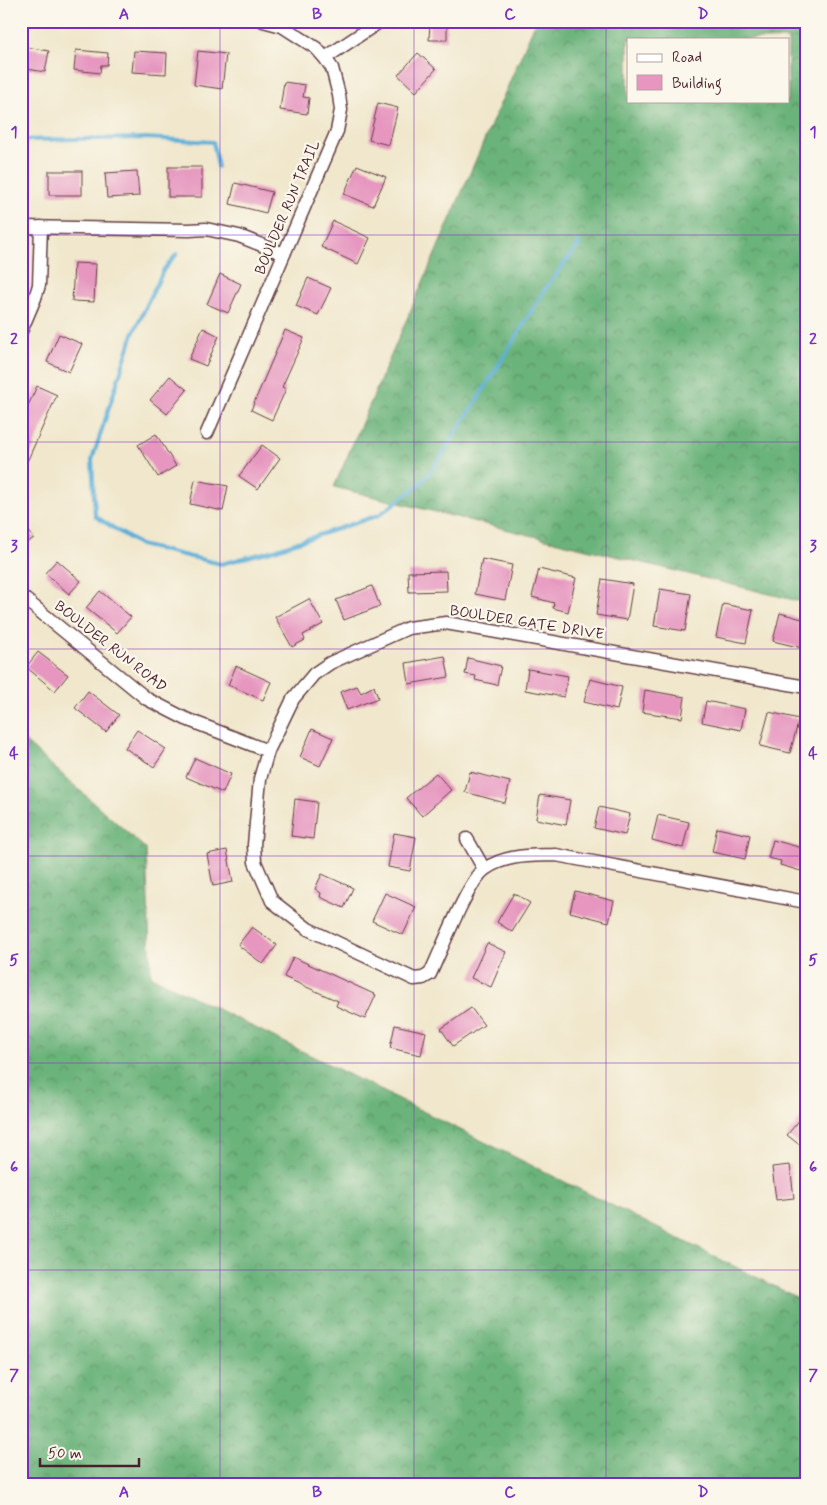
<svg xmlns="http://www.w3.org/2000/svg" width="827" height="1505" font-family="Mynerve,sans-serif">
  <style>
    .forest { fill: url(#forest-crowns); stroke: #5a6952; fill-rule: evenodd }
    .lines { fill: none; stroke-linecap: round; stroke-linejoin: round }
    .stream { stroke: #5cafd8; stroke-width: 4 }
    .building { fill: #e696bf }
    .minor-casing { stroke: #633d43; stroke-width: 15 }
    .minor { stroke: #fff; stroke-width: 12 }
    .grid { fill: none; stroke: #7b2cbf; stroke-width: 1; stroke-opacity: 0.55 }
    .labels { text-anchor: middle; stroke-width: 4.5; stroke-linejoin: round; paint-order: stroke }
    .street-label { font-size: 15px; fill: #4a1f2b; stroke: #fbf7ec }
    .neatline { fill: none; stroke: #7b2cbf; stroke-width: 2 }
    .grid-label { font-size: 16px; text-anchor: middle; font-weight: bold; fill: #7b2cbf }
  </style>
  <defs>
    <pattern id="forest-crowns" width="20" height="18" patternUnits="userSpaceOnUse" patternTransform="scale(1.25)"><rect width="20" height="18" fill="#6bb37a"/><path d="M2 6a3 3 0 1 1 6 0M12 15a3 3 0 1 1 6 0" fill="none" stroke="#5a9164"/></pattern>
  </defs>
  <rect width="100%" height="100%" fill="#fbf7ec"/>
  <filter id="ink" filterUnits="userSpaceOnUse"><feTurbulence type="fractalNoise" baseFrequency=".02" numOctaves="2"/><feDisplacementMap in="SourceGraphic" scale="10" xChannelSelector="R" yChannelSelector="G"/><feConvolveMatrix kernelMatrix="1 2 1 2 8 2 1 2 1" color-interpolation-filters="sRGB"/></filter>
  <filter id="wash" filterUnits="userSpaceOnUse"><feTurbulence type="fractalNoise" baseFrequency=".0096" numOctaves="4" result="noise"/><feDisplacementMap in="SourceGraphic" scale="20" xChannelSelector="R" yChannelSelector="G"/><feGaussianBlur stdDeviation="1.12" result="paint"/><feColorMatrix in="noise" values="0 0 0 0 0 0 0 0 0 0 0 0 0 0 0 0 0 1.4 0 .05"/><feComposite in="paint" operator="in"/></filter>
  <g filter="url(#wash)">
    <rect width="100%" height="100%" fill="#f0e7cc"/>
    <g class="forest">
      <path d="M 536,21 L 806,21 L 806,603 L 334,487 ZM 628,39 L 788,39 L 788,101 L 628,101 Z"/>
      <polygon points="21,738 146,849 151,976 806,1302 806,1484 21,1484"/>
    </g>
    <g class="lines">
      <g class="stream">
        <polyline points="21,140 146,138 213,142 218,167"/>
        <polyline points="177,254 164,269 133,334 92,460 95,516 140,545 221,564 271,551 379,515 419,485 433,469 484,389 546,288 580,243"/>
      </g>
    </g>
    <g id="blocks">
      <g class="building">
        <polygon points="430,21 447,21 447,40 429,40"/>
        <polygon points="21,46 49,51 45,72 21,68"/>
        <polygon points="76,50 108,53 107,65 101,65 100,73 74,70"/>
        <polygon points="134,51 167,53 166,74 132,72"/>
        <polygon points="198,51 226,54 222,89 194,85"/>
        <polygon points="418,53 436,69 416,92 398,75"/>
        <polygon points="284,82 305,85 303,97 309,98 307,114 280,110"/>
        <polygon points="378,103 398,108 389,145 369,140"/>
        <polygon points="357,165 386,177 373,206 344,194"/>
        <rect x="168" y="167" width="34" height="30"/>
        <rect x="49" y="171" width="33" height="24"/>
        <polygon points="137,171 139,196 107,198 105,173"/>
        <polygon points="235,183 272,192 266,213 230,204"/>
        <polygon points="333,221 370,238 358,264 321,247"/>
        <polygon points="74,263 96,264 94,302 72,301"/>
        <polygon points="220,274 241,284 228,313 207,304"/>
        <polygon points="308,278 331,288 318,315 296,306"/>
        <polygon points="203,328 219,336 206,366 189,359"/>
        <polygon points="285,330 304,338 282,387 286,389 272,420 251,410"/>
        <polygon points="59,334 82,344 69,372 47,362"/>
        <polygon points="170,376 187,390 167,414 150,400"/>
        <polygon points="37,386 57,395 21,475 21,421"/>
        <polygon points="156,434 176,466 158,477 138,445"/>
        <polygon points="262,445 280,458 258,489 239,476"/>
        <polygon points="195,480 228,486 223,511 190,504"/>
        <polygon points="21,521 34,538 21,547"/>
        <polygon points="482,559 512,565 505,600 475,594"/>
        <polygon points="57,560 81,581 69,594 45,573"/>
        <polygon points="539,569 576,578 568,612 553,608 554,603 532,597"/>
        <polygon points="446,571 447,591 409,592 408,572"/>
        <polygon points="602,579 633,584 627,620 596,615"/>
        <polygon points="372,586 380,606 344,620 336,600"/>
        <polygon points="660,589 691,594 685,631 654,626"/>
        <polygon points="100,591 131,617 117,633 86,608"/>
        <polygon points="309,599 323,624 303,635 305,640 292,647 275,617"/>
        <polygon points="723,604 753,610 746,643 716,637"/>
        <polygon points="780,613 806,620 806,649 773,641"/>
        <polygon points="38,652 68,675 55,691 26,667"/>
        <polygon points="445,656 449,677 409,684 406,663"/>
        <polygon points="468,658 501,666 497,685 475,680 476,676 465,674"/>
        <polygon points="236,666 271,682 263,700 228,685"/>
        <polygon points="528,669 568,676 564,697 525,690"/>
        <polygon points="590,679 622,687 617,710 584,702"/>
        <polygon points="357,686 361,693 374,686 378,698 347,710 340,692"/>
        <polygon points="645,690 685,697 682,718 642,712"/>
        <polygon points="88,691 119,715 106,732 75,708"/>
        <polygon points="706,701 745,709 741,730 702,722"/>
        <polygon points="769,712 799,719 790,753 760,746"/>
        <polygon points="312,729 333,738 320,766 300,757"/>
        <polygon points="137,730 166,749 154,767 125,748"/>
        <polygon points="195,758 231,774 223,793 186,777"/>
        <polygon points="470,772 510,782 505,803 465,792"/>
        <polygon points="436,773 451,790 422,816 406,798"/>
        <polygon points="540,795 570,800 566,825 536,819"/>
        <polygon points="295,799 317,802 313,839 291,836"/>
        <polygon points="599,807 630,814 625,835 594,828"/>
        <polygon points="658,815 689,822 683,848 652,840"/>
        <polygon points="717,828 750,835 745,859 712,852"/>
        <polygon points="394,833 416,837 410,871 388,867"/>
        <polygon points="773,840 806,849 806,855 801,871 780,865 781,861 768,858"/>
        <polygon points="227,850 233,882 213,886 207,854"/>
        <polygon points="322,874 353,888 344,908 320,897 321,893 315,889"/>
        <polygon points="575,891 614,901 609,922 570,912"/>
        <polygon points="385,893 416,907 403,935 372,921"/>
        <polygon points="514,893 530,903 512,932 497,922"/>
        <polygon points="252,927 277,945 263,964 238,945"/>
        <polygon points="487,943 506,952 491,987 471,978"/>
        <polygon points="293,957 376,995 365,1019 336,1006 338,1001 284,977"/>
        <polygon points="471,1008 484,1025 453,1046 441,1029"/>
        <polygon points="395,1025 426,1032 421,1055 390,1048"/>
        <polygon points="806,1112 806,1150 787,1135"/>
        <polygon points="790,1165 794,1198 776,1200 772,1167"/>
      </g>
    </g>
  </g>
  <g filter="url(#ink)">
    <use href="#blocks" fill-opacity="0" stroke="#633d43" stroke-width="1"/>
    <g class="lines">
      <g class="minor-casing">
        <g id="minor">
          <polyline points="325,58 379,22"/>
          <polyline points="21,227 189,230 206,229 239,236 284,254"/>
          <polyline points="21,331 35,298 39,285 41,227"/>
          <polyline points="207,433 337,131 341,110 339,95 332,68 325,58 316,48 282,26 263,21"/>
          <polyline points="21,596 147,699 186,719 268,751"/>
          <path d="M 806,687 L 446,623 L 408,628 L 330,663 L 314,674 L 293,699 L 268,751 L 260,779 L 254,845 L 255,862 L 272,901 L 308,929 L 414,979 L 423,978 L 430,974 C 441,951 468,881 485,869 C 506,854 532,856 556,855 L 806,902"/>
          <polyline points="467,839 484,869"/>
        </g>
      </g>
      <use href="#minor" class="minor"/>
    </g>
  </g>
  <path class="grid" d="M 220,21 L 220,1484M 414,21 L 414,1484M 606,21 L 606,1484M 21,235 L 806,235M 21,442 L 806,442M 21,649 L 806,649M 21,856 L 806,856M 21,1063 L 806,1063M 21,1270 L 806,1270"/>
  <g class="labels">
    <g class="street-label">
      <text transform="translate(287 207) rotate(-67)" y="5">BOULDER RUN TRAIL</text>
      <text transform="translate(527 622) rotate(9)" y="5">BOULDER GATE DRIVE</text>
      <text transform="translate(111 646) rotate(38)" y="5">BOULDER RUN ROAD</text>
    </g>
  </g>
  <rect width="827" height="1505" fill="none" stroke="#fbf7ec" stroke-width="55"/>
  <rect x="627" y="38" width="162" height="65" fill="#fbf7ec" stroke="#b4a19f"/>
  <rect x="637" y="54" width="25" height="8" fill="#ffffff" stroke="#b4a19f"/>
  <text x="672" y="62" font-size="15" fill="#4a1f2b">Road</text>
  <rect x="637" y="75" width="25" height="15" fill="#e696bf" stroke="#b4a19f"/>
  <text x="672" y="88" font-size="15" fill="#4a1f2b">Building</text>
  <path d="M40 1458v8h99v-8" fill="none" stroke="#4a1f2b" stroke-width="2.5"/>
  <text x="48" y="1458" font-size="15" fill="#4a1f2b" stroke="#fbf7ec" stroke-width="4" paint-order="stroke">50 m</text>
  <rect x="28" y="28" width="772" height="1450" class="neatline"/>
  <g class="grid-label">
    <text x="124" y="19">A</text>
    <text x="317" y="19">B</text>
    <text x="510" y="19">C</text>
    <text x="703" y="19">D</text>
    <text x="14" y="137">1</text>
    <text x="813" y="137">1</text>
    <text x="14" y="344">2</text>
    <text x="813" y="344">2</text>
    <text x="14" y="551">3</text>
    <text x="813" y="551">3</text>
    <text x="14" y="758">4</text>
    <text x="813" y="758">4</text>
    <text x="14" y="965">5</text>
    <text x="813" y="965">5</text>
    <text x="14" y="1172">6</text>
    <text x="813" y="1172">6</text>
    <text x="14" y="1380">7</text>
    <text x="813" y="1380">7</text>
    <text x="124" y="1497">A</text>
    <text x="317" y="1497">B</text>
    <text x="510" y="1497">C</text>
    <text x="703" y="1497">D</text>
  </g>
</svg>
